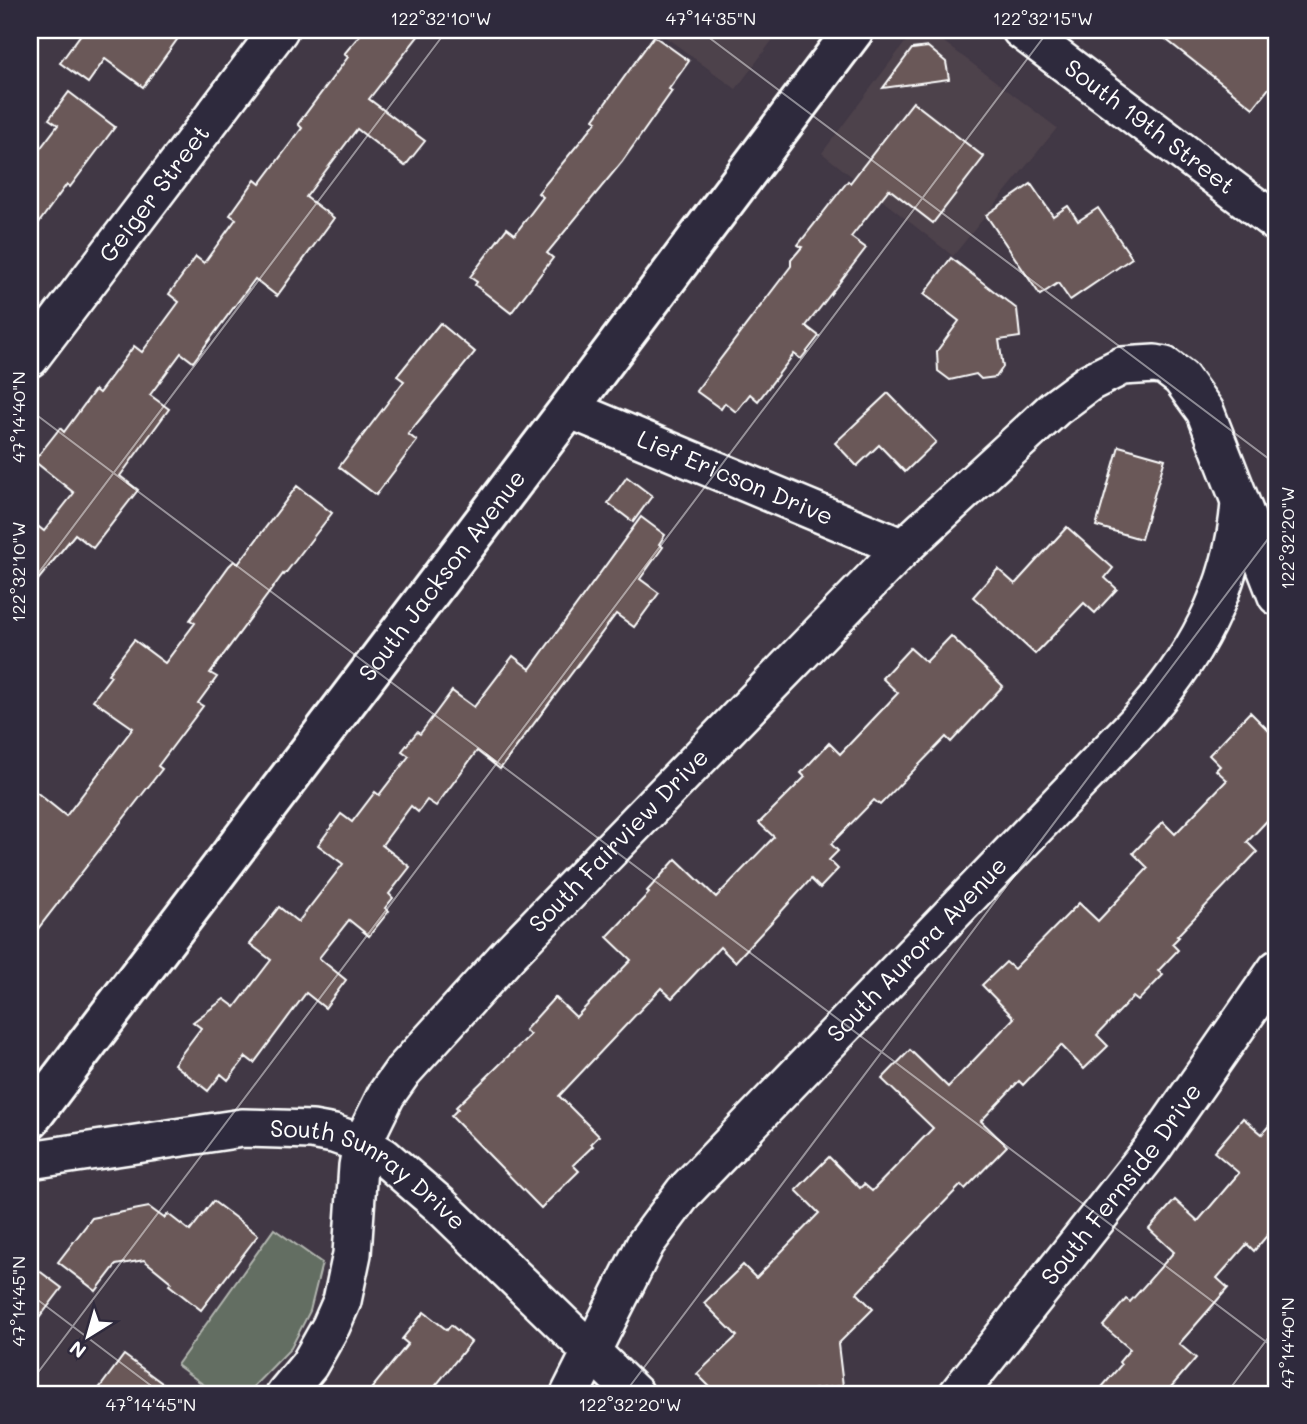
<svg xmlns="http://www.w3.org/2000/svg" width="1307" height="1424" font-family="Mali,sans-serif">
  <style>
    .built { fill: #4e424b }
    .green { fill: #646e62; stroke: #b2b6b0; stroke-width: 2 }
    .building { fill: #6b5959; stroke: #fff; stroke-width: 2 }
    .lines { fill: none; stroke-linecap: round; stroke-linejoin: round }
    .minor-casing { stroke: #fff; stroke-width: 42 }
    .major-casing { stroke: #fff; stroke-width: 44 }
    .minor { stroke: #2f2a3d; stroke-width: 37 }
    .major { stroke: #2f2a3d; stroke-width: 38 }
    .ticks { fill: none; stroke: #fff; stroke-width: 2; stroke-opacity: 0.45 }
    .labels { text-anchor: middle; stroke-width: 5; stroke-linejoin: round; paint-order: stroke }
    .street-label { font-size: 24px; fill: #fff; stroke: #2f2a3d }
    .neatline { fill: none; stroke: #fff; stroke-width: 2.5 }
    .ticks-label { font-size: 18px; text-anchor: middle; fill: #fff }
  </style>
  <rect width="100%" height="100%" fill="#413845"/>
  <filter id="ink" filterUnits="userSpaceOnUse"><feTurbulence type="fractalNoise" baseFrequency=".0143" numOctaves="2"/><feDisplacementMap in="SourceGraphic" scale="14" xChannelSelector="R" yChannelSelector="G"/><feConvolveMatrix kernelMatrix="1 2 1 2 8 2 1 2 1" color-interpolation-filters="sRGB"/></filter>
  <g filter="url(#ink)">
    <g class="built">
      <polygon points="656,30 780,30 736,89"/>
      <polygon points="928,30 1057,128 953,256 822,153 913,32"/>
    </g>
    <polygon class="green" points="274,1229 322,1263 310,1311 291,1348 246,1394 216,1394 177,1365"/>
    <g class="building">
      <polygon points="84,30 184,30 143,87 105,59 88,83 60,63"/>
      <polygon points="364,30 423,30 369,99 425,141 405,166 357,129 306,197 334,218 277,296 255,279 193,362 181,353 150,395 169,409 120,476 138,490 93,548 75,534 30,590 30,520 44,531 74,493 34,461 60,428 64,432 95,390 99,393 134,346 142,352 179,302 169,294 196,257 204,263 236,219 230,215 255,180 260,184 302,128 298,124 348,57 344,54"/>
      <polygon points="1154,30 1277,30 1277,78 1253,108"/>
      <polygon points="654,36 689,61 669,89 672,91 622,162 547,253 553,258 511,313 475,285 477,282 470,277 507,228 515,234 543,197 538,193 597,121 594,119"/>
      <polygon points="928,47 946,62 949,79 883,88 912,49"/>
      <polygon points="69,92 115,127 70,187 67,184 30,235 30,162 58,125 49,119"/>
      <polygon points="913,102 984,157 933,223 889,189 851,237 866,248 806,326 819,336 801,359 794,354 758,401 750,394 736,412 725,403 721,409 696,391 791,266 791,260 802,247 798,245 848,181 850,183"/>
      <polygon points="1031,184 1053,216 1068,206 1078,221 1098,208 1132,258 1070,300 1058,283 1040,295 986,215"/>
      <polygon points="951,258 1017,309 1020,337 999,340 1003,367 996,377 981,379 976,374 950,380 938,371 937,351 959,321 924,294"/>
      <polygon points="440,323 475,352 408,434 417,441 376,495 339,467 404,381 397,376"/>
      <polygon points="888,393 936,442 905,472 879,445 857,466 835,443"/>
      <polygon points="1119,446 1165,459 1141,539 1096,526"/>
      <polygon points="627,477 652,496 633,522 608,503"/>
      <polygon points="297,486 332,513 284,575 283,574 210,673 217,677 198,703 203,706 158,766 162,769 30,939 30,787 66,816 133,728 93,700 111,676 108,674 134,640 165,663 195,623 190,620 229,566 234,561 238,564"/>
      <polygon points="641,517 665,535 659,544 663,547 640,579 659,593 634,627 616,614 500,769 477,751 436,806 427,800 418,812 411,806 382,845 410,867 389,894 393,898 385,908 389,911 369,936 349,920 319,958 346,980 325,1008 306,993 254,1063 246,1057 228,1080 221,1074 208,1091 174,1064 201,1028 193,1022 224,999 235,1007 271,960 250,944 279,907 298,922 343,864 318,845 341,814 352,822 375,792 379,795 409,756 402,751 417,732 420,734 452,691 474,707 513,656 530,669"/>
      <polygon points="1067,527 1113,568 1105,578 1117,589 1095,613 1084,603 1035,654 973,597 998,569 1015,584"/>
      <polygon points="951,636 1003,686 951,742 946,737 880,805 874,800 831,844 838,851 829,860 838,869 820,888 811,879 735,962 720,947 672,998 661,988 559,1096 599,1136 591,1144 593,1146 573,1165 579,1171 541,1208 451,1116 458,1109 456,1107 530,1035 525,1030 555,997 576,1017 631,960 607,937 649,893 647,891 676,859 716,897 774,837 759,823 805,777 801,773 829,743 840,754 898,693 882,678 910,648 926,662"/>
      <polygon points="1250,712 1277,739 1277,810 1247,842 1257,852 1177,936 1179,937 1172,944 1178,950 1158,971 1163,975 1138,1001 1133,997 1097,1035 1108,1046 1084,1069 1061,1045 1023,1085 1019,1081 981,1121 1007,1146 965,1189 961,1185 857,1293 873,1309 838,1344 843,1386 797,1392 794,1394 717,1394 697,1374 737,1336 704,1303 743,1265 756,1278 819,1213 796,1190 829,1157 860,1188 864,1184 872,1191 933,1128 882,1079 910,1050 948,1087 1014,1018 982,985 1006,962 1014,969 1079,903 1098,921 1148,868 1133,853 1163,822 1175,834 1227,780 1216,770 1220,766 1209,755"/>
      <polygon points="1277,1116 1277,1224 1254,1251 1247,1244 1217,1278 1228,1288 1179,1344 1196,1358 1165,1394 1096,1394 1121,1365 1119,1362 1130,1349 1103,1326 1126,1299 1130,1302 1174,1252 1149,1229 1175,1200 1198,1221 1239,1173 1214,1152 1243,1118 1262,1134"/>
      <polygon points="213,1201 258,1235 201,1310 169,1285 171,1282 144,1260 116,1265 96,1291 58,1262 92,1218 149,1207 164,1218 168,1214 190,1231"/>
      <polygon points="30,1264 62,1288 30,1330"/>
      <polygon points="424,1312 447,1330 451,1325 471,1342 429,1394 367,1394 408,1344 402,1339"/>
      <polygon points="124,1355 177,1394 95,1394"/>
    </g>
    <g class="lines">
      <g class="minor-casing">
        <g id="minor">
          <path id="s1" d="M 1021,30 L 1277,223"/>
          <path id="s2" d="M 30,358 L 279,30"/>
          <path id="s3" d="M 569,409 L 903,548"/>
          <path id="s4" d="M 30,1160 L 242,1128 L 312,1130 L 334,1134 L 362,1144 L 384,1157 L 440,1205 L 635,1394"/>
          <path id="s5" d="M 285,1394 L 309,1365 L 331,1326 L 342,1301 L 352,1254 L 358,1166 L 362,1144 L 386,1095 L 403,1071 L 509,954 L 903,548 L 1055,408 L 1090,382 L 1122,366 L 1155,364 L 1165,366 L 1181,378 L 1205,411 L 1277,596"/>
          <path id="s6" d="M 570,1394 L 646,1243 L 684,1192 L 1135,724 C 1194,661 1233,590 1240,503"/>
          <path id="s7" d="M 958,1394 L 1152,1149 L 1277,969"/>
        </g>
      </g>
      <g class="major-casing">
        <g id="major">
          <path id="s8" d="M 30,1119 L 569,409 L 854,30"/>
        </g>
      </g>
      <use href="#minor" class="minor"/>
      <use href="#major" class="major"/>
    </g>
  </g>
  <path class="ticks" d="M 699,30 L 1277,465M 30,410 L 1277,1350M 30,584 L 447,30M 30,1294 L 162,1394M 30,1383 L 1049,30M 624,1394 L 1277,527M 1226,1394 L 1277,1326"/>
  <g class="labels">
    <g class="street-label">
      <text dy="8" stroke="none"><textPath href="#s1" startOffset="161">South 19th Street</textPath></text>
      <text dy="8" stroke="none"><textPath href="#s2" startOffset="206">Geiger Street</textPath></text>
      <text dy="8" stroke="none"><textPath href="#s3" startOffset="180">Lief Ericson Drive</textPath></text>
      <text dy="8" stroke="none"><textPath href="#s8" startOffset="682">South Jackson Avenue</textPath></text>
      <text dy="8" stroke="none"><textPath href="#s5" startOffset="668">South Fairview Drive</textPath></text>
      <text dy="8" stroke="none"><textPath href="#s6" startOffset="569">South Aurora Avenue</textPath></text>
      <text dy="8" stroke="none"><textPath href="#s4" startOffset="354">South Sunray Drive</textPath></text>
      <text dy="8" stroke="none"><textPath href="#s7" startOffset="266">South Fernside Drive</textPath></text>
    </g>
  </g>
  <rect width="1307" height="1424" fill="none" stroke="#2f2a3d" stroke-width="77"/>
  <g transform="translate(88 1336) rotate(217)" stroke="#2f2a3d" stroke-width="5" paint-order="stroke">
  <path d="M0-5L12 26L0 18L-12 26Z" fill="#ffffff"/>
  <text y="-10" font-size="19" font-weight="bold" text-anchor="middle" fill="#ffffff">N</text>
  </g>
  <rect x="38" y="38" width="1230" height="1348" class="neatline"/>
  <g class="ticks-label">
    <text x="441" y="25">122°32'10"W</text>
    <text x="711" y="25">47°14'35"N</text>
    <text x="1043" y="25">122°32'15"W</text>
    <text transform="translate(19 417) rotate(-90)" y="6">47°14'40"N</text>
    <text transform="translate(1288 538) rotate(-90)" y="6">122°32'20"W</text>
    <text transform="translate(19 572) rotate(-90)" y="6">122°32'10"W</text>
    <text transform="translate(19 1301) rotate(-90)" y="6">47°14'45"N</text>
    <text transform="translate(1288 1343) rotate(-90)" y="6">47°14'40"N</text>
    <text x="151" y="1411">47°14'45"N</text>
    <text x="630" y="1411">122°32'20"W</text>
  </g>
</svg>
